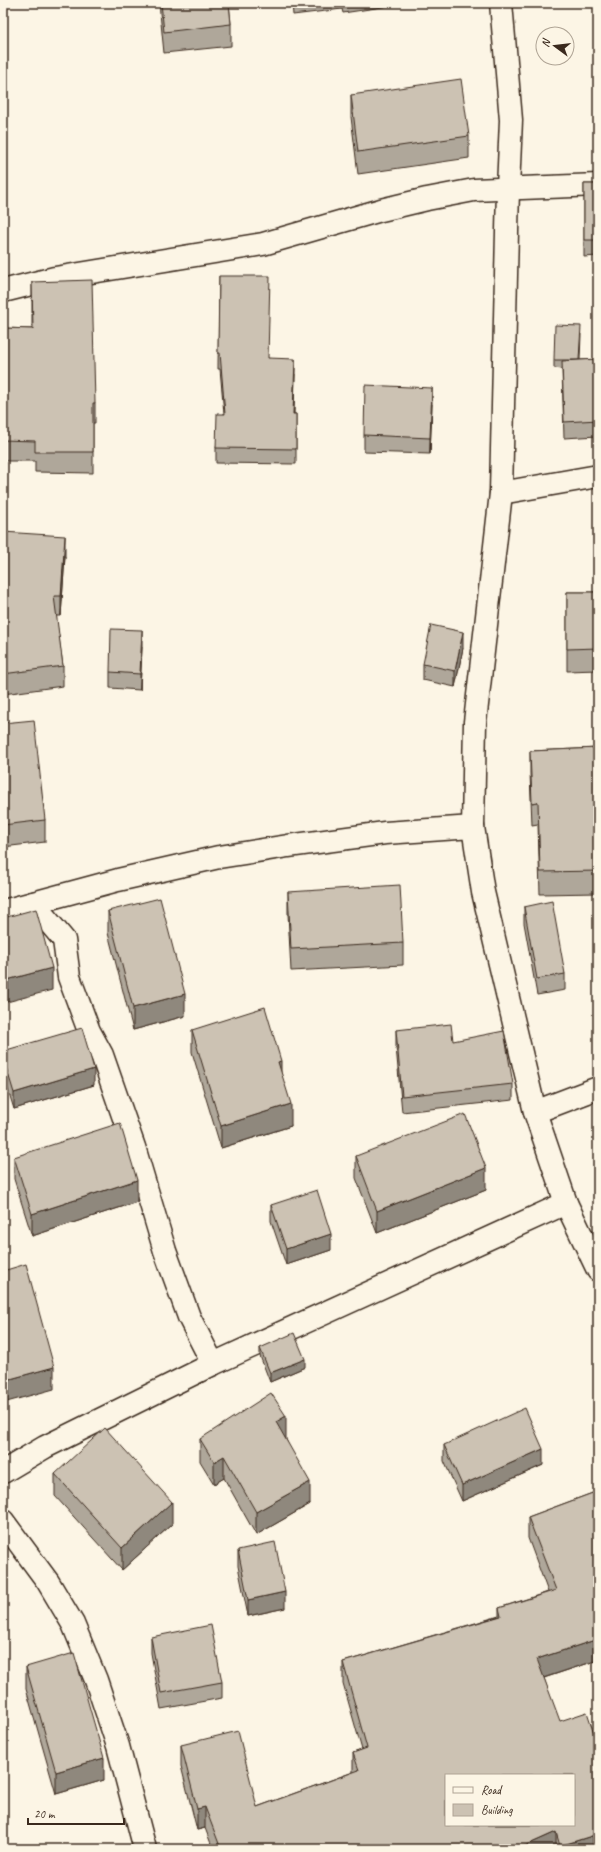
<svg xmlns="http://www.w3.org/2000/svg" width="601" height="1852" font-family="Caveat,sans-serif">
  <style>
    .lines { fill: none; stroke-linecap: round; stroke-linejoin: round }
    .minor-casing { stroke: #3b2a1e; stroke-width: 25 }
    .minor { stroke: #fcf5e5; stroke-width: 22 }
    .wall { fill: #afa79a; stroke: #3b2a1e }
    .shaded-wall { fill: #8f887d; stroke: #3b2a1e }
    .building { fill: #ccc2b3; stroke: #3b2a1e; fill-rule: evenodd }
  </style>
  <rect width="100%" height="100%" fill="#fcf5e5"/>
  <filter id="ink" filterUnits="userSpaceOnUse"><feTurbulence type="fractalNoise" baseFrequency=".025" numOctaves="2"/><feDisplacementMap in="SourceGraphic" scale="8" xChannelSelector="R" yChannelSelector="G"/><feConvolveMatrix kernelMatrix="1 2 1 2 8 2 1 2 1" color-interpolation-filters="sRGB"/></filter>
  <g filter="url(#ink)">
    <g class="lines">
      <g class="minor-casing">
        <g id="minor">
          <polyline points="501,3 511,120 508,188 501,493 475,722 473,827 483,892 535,1112 566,1203 598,1270"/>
          <polyline points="3,291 55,278 263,244 381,210 427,199 474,190 598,185"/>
          <polyline points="501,493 598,476"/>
          <polyline points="33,903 64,940 69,977 89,1031 102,1055 134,1147 165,1251 189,1317 213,1364"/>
          <polyline points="3,911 118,880 219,857 288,846 385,833 473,827"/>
          <polyline points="535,1112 598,1088"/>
          <polyline points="3,1472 45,1447 213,1364 566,1203"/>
          <polyline points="3,1521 48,1582 73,1624 96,1680 118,1746 145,1849"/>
        </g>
      </g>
      <use href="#minor" class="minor"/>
    </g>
    <g class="wall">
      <polygon points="159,3 229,3 231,24 231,46 164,53"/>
      <polygon points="292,3 409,3 343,13 342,9 293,15"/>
      <polygon points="351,95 469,136 469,158 358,174 351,117"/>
      <polygon points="584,184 598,184 598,256 584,257"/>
      <polygon points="219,276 268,358 295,374 294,414 296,414 296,464 216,463 216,448 224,414 220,369 218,369"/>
      <polygon points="32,282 95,403 95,423 93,423 93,473 35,472 35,461 3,461 3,328 32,329"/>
      <polygon points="581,334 580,360 598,359 598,436 564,438 562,369 554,368 554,360"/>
      <polygon points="432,404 430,454 364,452 364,435"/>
      <polygon points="3,532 65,556 61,616 56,616 63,666 63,686 3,694"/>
      <polygon points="567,592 598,592 598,670 567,671"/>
      <polygon points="142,647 140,690 110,688 110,672"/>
      <polygon points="463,648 455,687 423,680 423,664"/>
      <polygon points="3,723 45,820 45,842 3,847"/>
      <polygon points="598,748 598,893 540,894 538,824 532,825 530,773 530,751"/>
      <polygon points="288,892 403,943 403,965 291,971 288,914"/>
      <polygon points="524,907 565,974 565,990 537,995 524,923"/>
      <polygon points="108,911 185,1016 133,1030 108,933"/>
      <polygon points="192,1030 281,1073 291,1126 221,1148 192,1052"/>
      <polygon points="396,1030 453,1041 513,1084 513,1100 402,1112 396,1047"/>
      <polygon points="3,1051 94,1085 14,1109 3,1074"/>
      <polygon points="356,1156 486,1190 377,1233 356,1178"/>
      <polygon points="14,1157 137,1202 32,1236 14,1179"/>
      <polygon points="271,1205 331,1250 286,1265 271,1221"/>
      <polygon points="260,1348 305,1367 270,1382 260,1356"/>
      <polygon points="286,1438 286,1439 310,1504 256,1535 224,1478 214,1484 200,1461 200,1439"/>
      <polygon points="444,1445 543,1465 462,1501 444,1461"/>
      <polygon points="55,1474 172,1524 122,1570 55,1496"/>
      <polygon points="598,1491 598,1660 544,1678 598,1849 213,1849 205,1828 197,1830 181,1766 181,1745 257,1807 353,1772 353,1753 362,1750 343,1683 343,1662 499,1616 499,1608 548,1592 528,1538 528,1517"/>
      <polygon points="238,1550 285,1608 248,1616 238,1566"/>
      <polygon points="151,1637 222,1682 222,1698 161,1709 151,1653"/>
      <polygon points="26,1667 104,1780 56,1794 26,1689"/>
    </g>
    <g class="shaded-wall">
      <polygon points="295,359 295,374 293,430 293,414"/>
      <polygon points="432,388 432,404 430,454 430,438"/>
      <polygon points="65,536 65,556 61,616 61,596"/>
      <polygon points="142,630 142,647 140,690 140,674"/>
      <polygon points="463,632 463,648 455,687 455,671"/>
      <polygon points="52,968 52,990 3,1003 3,981"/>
      <polygon points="185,994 185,1016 133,1030 133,1008"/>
      <polygon points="281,1061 281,1083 278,1062"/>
      <polygon points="94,1069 94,1085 14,1109 14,1093"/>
      <polygon points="291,1104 291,1126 221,1148 221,1126"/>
      <polygon points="486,1168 486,1190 377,1233 377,1211"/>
      <polygon points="137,1180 137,1202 32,1236 32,1214"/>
      <polygon points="331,1234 331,1250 286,1265 286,1249"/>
      <polygon points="305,1359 305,1367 270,1382 270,1373"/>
      <polygon points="54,1367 54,1389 3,1403 3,1381"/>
      <polygon points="286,1416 286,1438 276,1444 276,1422"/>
      <polygon points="543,1449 543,1465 462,1501 462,1485"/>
      <polygon points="224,1456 224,1478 214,1484 214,1462"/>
      <polygon points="310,1482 310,1504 256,1535 256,1512"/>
      <polygon points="172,1502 172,1524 122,1570 122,1548"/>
      <polygon points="285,1592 285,1608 248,1616 248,1600"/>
      <polygon points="598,1639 598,1660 537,1680 537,1659"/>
      <polygon points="104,1758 104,1780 56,1794 56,1772"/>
      <polygon points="205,1807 205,1828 197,1830 197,1809"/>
      <polygon points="556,1832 556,1849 518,1849"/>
      <polygon points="598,1834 598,1849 560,1849 560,1846"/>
    </g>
    <g class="building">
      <polygon points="161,3 229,3 231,24 164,32"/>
      <polygon points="461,79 469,136 358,152 351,95"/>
      <rect x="584" y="184" width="14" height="56"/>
      <polygon points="219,276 270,276 268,358 295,359 293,414 296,414 296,449 216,448 217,414 225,414 220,353 218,353"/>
      <polygon points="92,280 95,403 93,403 93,452 35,452 35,441 3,440 3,328 33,329 32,282"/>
      <polygon points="555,325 581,326 579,360 554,360"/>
      <polygon points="598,359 598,420 564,422 562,361"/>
      <polygon points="365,385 432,388 430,438 364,435"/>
      <polygon points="3,532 65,536 61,596 54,596 63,666 3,674"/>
      <polygon points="567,592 598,592 598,648 567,649"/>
      <polygon points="431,625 463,632 455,671 423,664"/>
      <polygon points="111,629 142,630 140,674 110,672"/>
      <polygon points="34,720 45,820 3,825 3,723"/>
      <polygon points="598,748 598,871 540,872 538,802 532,803 530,751"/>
      <polygon points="400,885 403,943 291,949 288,892"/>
      <polygon points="160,898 185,994 133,1008 108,911"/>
      <polygon points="552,901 565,974 537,979 524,907"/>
      <polygon points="36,909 52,968 3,981 3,918"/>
      <polygon points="265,1007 281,1061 278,1062 291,1104 221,1126 192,1030"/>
      <polygon points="451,1024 453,1041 504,1031 513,1084 402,1096 396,1030"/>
      <polygon points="82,1028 94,1069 14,1093 3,1057 3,1051"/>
      <polygon points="465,1114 486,1168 377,1211 356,1156"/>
      <polygon points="120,1123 137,1180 32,1214 14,1157"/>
      <polygon points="317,1190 331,1234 286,1249 271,1205"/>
      <polygon points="26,1264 54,1367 3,1381 3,1271"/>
      <polygon points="294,1333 305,1359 270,1373 260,1348"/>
      <polygon points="271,1393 286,1416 276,1422 310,1482 256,1512 224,1456 214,1462 200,1439"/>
      <polygon points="525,1408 543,1449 462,1485 444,1445"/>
      <polygon points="105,1428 172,1502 122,1548 55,1474"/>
      <path d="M 598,1491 L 598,1639 L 537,1659 L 560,1721 L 587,1712 L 598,1745 L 598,1834 L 560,1846 L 556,1832 L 518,1849 L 221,1849 L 205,1807 L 197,1809 L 181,1745 L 238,1731 L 257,1807 L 359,1770 L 353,1753 L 367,1748 L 343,1662 L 501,1616 L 499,1608 L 556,1590 L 528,1517 ZM 446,1775 L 574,1775 L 574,1825 L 446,1825 Z"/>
      <polygon points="275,1542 285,1592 248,1600 238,1550"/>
      <polygon points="211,1625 222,1682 161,1693 151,1637"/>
      <polygon points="74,1653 104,1758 56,1772 26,1667"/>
    </g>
  </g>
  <rect width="601" height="1852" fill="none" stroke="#fcf5e5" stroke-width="16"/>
  <rect x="8" y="8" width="585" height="1836" fill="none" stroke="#3b2a1e" stroke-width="1.5" filter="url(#ink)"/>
  <rect x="445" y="1774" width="130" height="52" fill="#fcf5e5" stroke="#afa495"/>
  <rect x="453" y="1787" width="20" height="6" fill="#fcf5e5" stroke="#afa495"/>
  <text x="481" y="1794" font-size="12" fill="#3b2a1e">Road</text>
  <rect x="453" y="1804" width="20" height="12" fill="#ccc2b3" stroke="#afa495"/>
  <text x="481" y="1814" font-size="12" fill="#3b2a1e">Building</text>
  <g transform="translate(555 46) rotate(285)"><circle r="19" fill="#fcf5e5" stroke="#afa495"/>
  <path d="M0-3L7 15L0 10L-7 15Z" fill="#3b2a1e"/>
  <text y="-6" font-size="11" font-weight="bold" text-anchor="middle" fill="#3b2a1e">N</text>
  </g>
  <path d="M28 1818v6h96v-6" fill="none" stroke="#3b2a1e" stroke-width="2"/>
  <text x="34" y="1818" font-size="12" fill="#3b2a1e" stroke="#fcf5e5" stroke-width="3" paint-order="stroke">20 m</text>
</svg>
